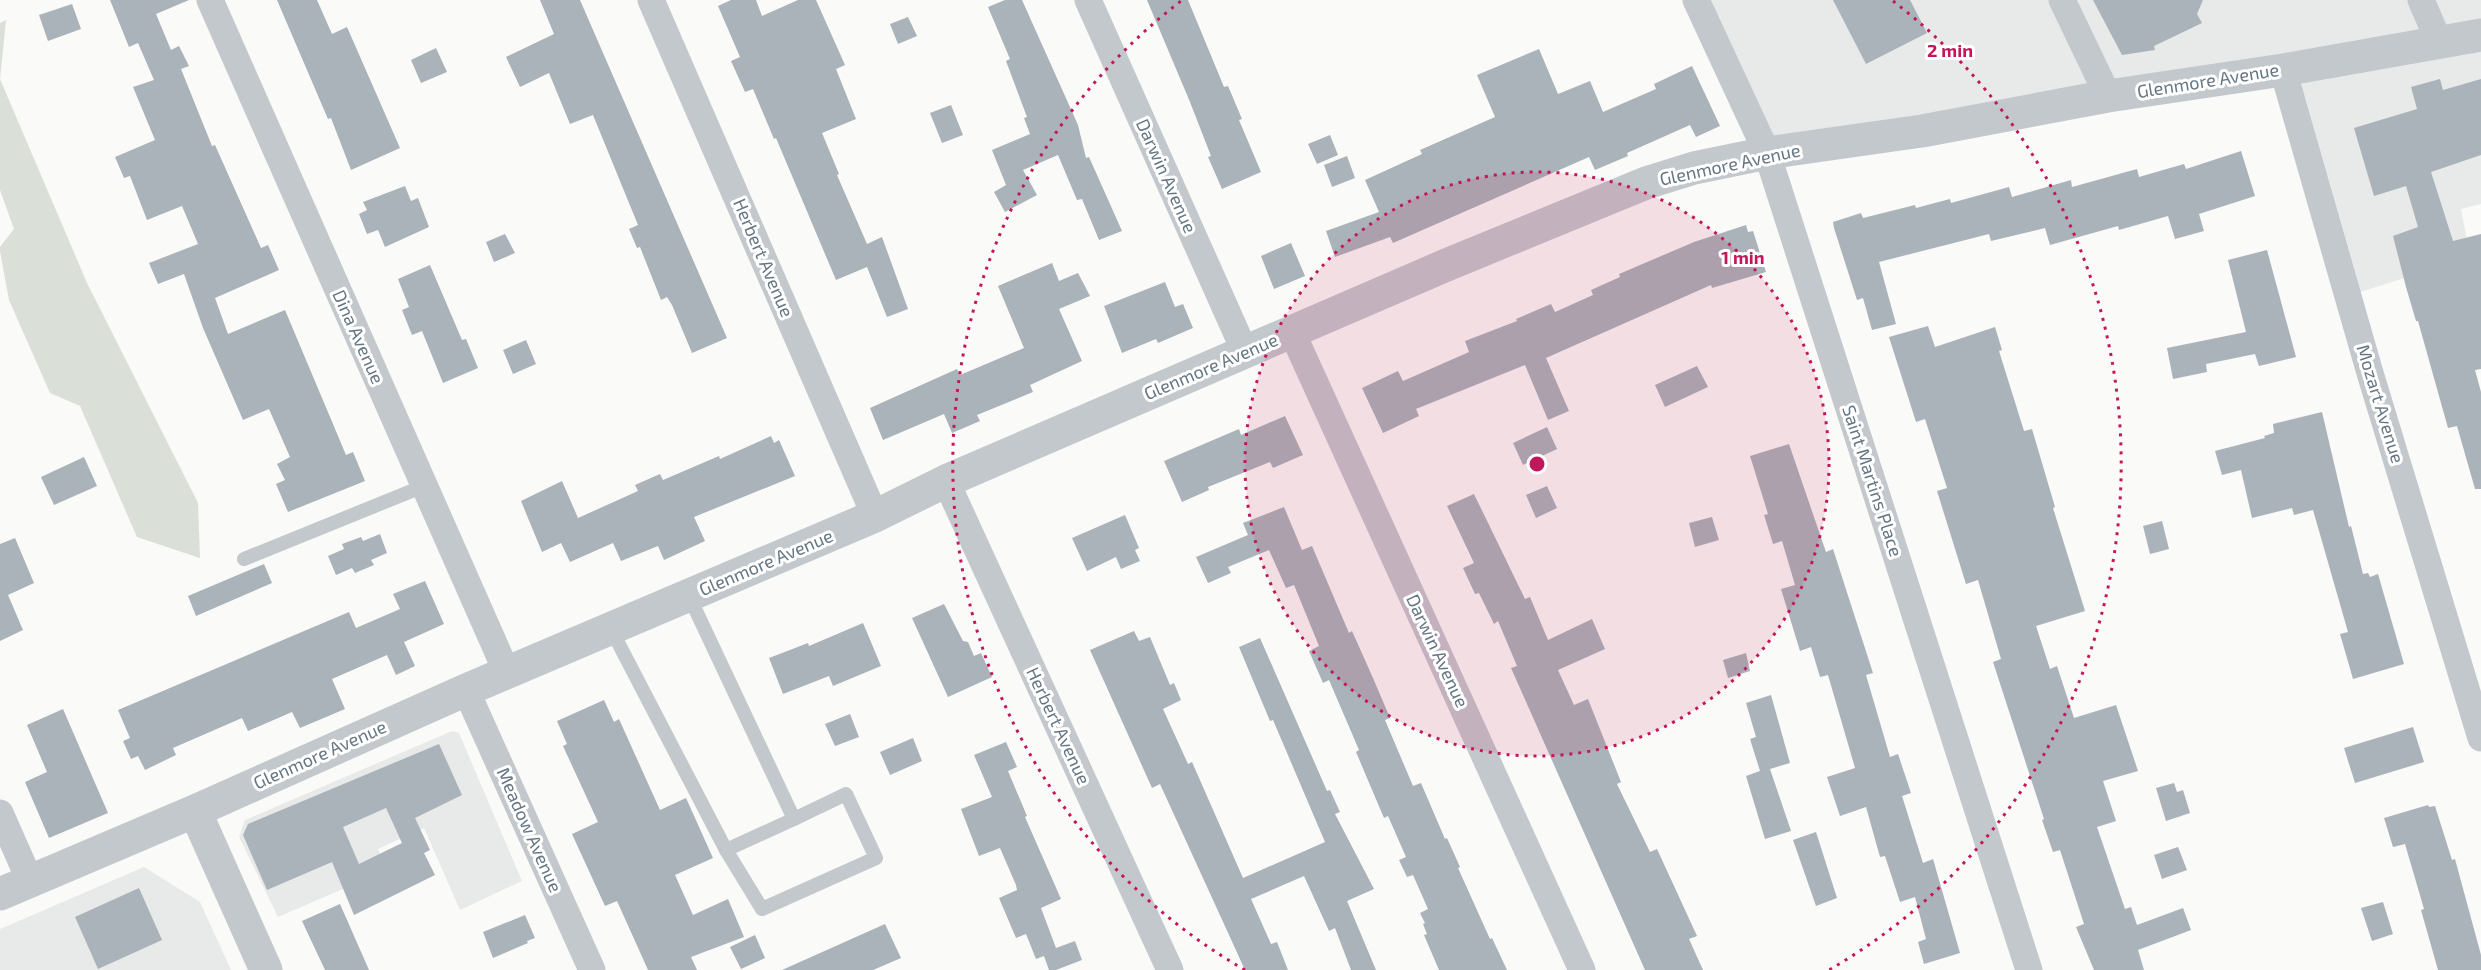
<svg xmlns="http://www.w3.org/2000/svg" width="2481" height="970" font-family="'Exo 2',sans-serif">
  <style>
    .built { fill: #e8e9e9 }
    .green { fill: #dadfd7 }
    .building { fill: #aab3b9; fill-rule: evenodd }
    .lines { fill: none; stroke-linecap: round; stroke-linejoin: round }
    .service { stroke: #c3c8cc; stroke-width: 14 }
    .minor { stroke: #c3c8cc; stroke-width: 27 }
    .tertiary { stroke: #c3c8cc; stroke-width: 33 }
    .ring { fill: none; stroke: #c2185b; stroke-width: 3; stroke-dasharray: 3 6 }
    .labels { text-anchor: middle; stroke-width: 6; stroke-linejoin: round; paint-order: stroke }
    .street-label { font-size: 18px; fill: #657683; stroke: #fff }
    .centre { fill: #c2185b; stroke: #fff; stroke-width: 3 }
    .ring-label { font-size: 18px; text-anchor: middle; font-weight: bold; fill: #c2185b; stroke: #fff; stroke-width: 6; stroke-linejoin: round; paint-order: stroke }
  </style>
  <rect width="100%" height="100%" fill="#fafaf8"/>
  <g class="built">
    <polygon points="1696,0 2481,0 2481,204 2461,209 2470,257 2348,296 2282,70 1767,153"/>
    <polygon points="452,731 459,733 522,881 460,910 424,828 378,849 387,870 278,917 239,837 245,820"/>
    <polygon points="144,867 200,902 231,970 0,970 0,929"/>
  </g>
  <polygon class="green" points="6,20 0,79 87,283 198,503 200,558 137,537 80,406 50,393 9,300 0,251 0,247 14,229 0,190 0,23"/>
  <g class="building">
    <polygon points="110,0 189,0 156,14 171,50 179,46 189,66 181,69 212,146 215,145 261,248 268,245 279,270 215,298 228,334 285,310 346,455 353,452 365,481 288,512 276,484 285,480 277,464 290,457 269,409 243,420 203,328 184,274 158,284 149,263 198,244 182,206 147,220 130,176 124,178 115,157 155,140 133,87 154,80 138,43 129,47"/>
    <polygon points="277,0 317,0 332,34 347,27 400,148 351,170 331,118 328,119"/>
    <polygon points="540,0 580,0 727,338 692,353 672,305 667,297 661,300 640,247 637,248 629,229 638,225 593,115 570,124 549,73 520,87 506,57 554,34"/>
    <polygon points="731,0 756,0 762,16 798,0 816,0 845,65 836,69 856,119 822,133 839,174 837,175 867,244 882,237 908,309 887,317 867,267 836,280 776,138 774,139 753,89 745,92 731,61 740,57 718,6"/>
    <polygon points="1005,0 1022,0 1078,125 1086,158 1089,157 1122,231 1099,240 1082,199 1077,200 1058,155 1023,170 1037,195 1005,212 994,192 1006,185 992,150 1030,134 1024,118 1027,117 1006,61 1010,59 988,7"/>
    <polygon points="1147,0 1188,0 1224,87 1228,86 1242,119 1239,120 1261,172 1222,189 1208,157 1211,156 1190,102"/>
    <polygon points="1833,0 1910,0 1927,33 1866,64"/>
    <polygon points="2093,0 2203,0 2197,14 2202,23 2154,46 2155,50 2122,55"/>
    <polygon points="72,4 81,29 48,41 39,15"/>
    <polygon points="908,17 917,36 898,44 890,24"/>
    <polygon points="436,48 447,72 421,83 411,60"/>
    <polygon points="1539,49 1558,94 1590,81 1603,112 1656,89 1654,84 1692,66 1720,126 1696,137 1690,125 1627,153 1628,156 1595,170 1589,157 1393,243 1390,237 1335,257 1326,231 1379,212 1365,180 1422,154 1420,150 1495,117 1477,75"/>
    <polygon points="2440,79 2443,90 2481,79 2481,155 2431,172 2453,241 2481,234 2481,369 2475,370 2481,392 2481,489 2475,489 2457,426 2448,428 2418,321 2416,321 2406,287 2393,236 2418,227 2406,186 2374,196 2354,128 2417,109 2411,87"/>
    <polygon points="951,105 963,135 942,143 930,113"/>
    <polygon points="1330,135 1338,155 1317,164 1308,144"/>
    <polygon points="2241,151 2255,196 2199,214 2204,231 2175,239 2168,216 2119,230 2118,226 2050,245 2045,228 1991,241 1989,234 1879,262 1896,324 1872,330 1863,298 1857,300 1834,228 1833,222 1861,213 1863,218 1915,205 1916,208 1950,199 1951,203 2009,187 2012,197 2071,180 2072,187 2137,169 2139,177 2184,164 2186,169"/>
    <polygon points="1347,156 1355,178 1332,187 1324,165"/>
    <polygon points="405,186 411,201 418,198 429,227 385,247 378,230 367,234 359,214 367,210 363,202"/>
    <polygon points="1746,225 1748,232 1753,231 1766,272 1712,288 1711,285 1546,358 1569,411 1548,420 1525,365 1416,409 1419,416 1383,433 1362,388 1398,371 1403,381 1469,352 1465,341 1517,321 1516,319 1551,304 1555,312 1593,295 1591,290 1620,277 1619,274 1694,242"/>
    <polygon points="505,234 515,253 494,262 486,242"/>
    <polygon points="1291,243 1305,276 1274,289 1261,256"/>
    <polygon points="2267,250 2296,357 2259,366 2255,354 2206,364 2207,372 2173,379 2167,348 2246,332 2228,260"/>
    <polygon points="1052,263 1059,281 1078,273 1090,296 1059,309 1082,361 1030,385 1033,392 977,415 980,421 952,433 944,414 883,440 870,408 957,369 960,375 1024,348 998,286"/>
    <polygon points="430,265 462,340 466,339 478,368 443,383 422,331 412,335 402,310 409,307 398,279"/>
    <polygon points="1165,282 1175,307 1183,304 1193,328 1158,343 1156,339 1122,353 1104,306"/>
    <polygon points="1928,326 1935,347 1995,327 2002,350 1999,351 2024,431 2032,429 2055,507 2053,508 2085,611 2036,626 2050,669 2057,666 2074,718 2116,705 2138,771 2103,781 2116,821 2097,827 2125,909 2131,907 2137,925 2183,908 2191,930 2138,950 2144,970 2094,970 2076,927 2084,924 2060,850 2053,852 2042,820 2044,819 1993,662 2001,659 1978,580 1966,584 1937,491 1947,488 1925,419 1916,422 1889,337"/>
    <polygon points="526,340 536,364 513,374 503,350"/>
    <polygon points="1697,366 1708,387 1665,407 1655,385"/>
    <polygon points="2322,412 2349,527 2351,526 2363,574 2368,573 2370,577 2378,574 2404,664 2353,679 2340,634 2348,632 2313,510 2294,515 2292,508 2252,518 2241,470 2222,475 2215,451 2265,438 2264,436 2274,433 2273,424"/>
    <polygon points="1285,416 1303,455 1273,468 1270,462 1208,487 1209,490 1182,502 1164,461 1239,429 1241,435"/>
    <polygon points="1547,427 1557,449 1523,465 1513,443"/>
    <polygon points="771,436 774,443 779,440 795,476 694,517 705,541 664,560 658,546 621,561 613,543 570,562 561,543 542,552 521,501 562,481 578,518 638,491 635,485 660,474 663,480 719,456 720,459"/>
    <polygon points="1789,444 1826,552 1833,549 1873,673 1866,675 1890,757 1898,754 1911,793 1902,796 1923,863 1933,859 1960,953 1924,964 1918,942 1926,939 1915,897 1900,902 1885,856 1880,857 1866,807 1840,816 1827,777 1855,768 1828,675 1820,677 1811,647 1800,651 1781,589 1795,585 1782,541 1773,544 1764,515 1768,514 1750,456"/>
    <polygon points="84,457 97,486 54,505 41,477"/>
    <polygon points="1547,486 1557,508 1536,518 1526,495"/>
    <polygon points="1474,494 1525,599 1530,597 1548,640 1592,619 1605,649 1558,670 1574,705 1588,699 1621,782 1617,784 1650,852 1657,849 1697,936 1689,939 1703,970 1645,970 1511,668 1517,666 1498,621 1494,624 1479,593 1475,594 1463,568 1474,563 1447,506"/>
    <polygon points="1284,507 1302,550 1312,546 1349,633 1352,631 1373,678 1390,718 1385,720 1413,786 1421,783 1445,839 1447,838 1460,867 1458,868 1490,939 1492,938 1507,970 1439,970 1424,935 1427,934 1423,924 1425,923 1420,913 1428,909 1413,875 1407,877 1399,860 1406,857 1388,816 1384,818 1356,752 1359,750 1329,680 1323,683 1309,651 1319,646 1294,585 1286,588 1269,550 1228,567 1231,573 1208,583 1196,557 1248,535 1243,523"/>
    <polygon points="1125,515 1139,548 1135,550 1140,561 1121,569 1116,557 1087,571 1072,538"/>
    <polygon points="1712,517 1719,540 1695,547 1689,523"/>
    <polygon points="2162,521 2169,549 2150,554 2143,526"/>
    <polygon points="380,534 387,553 371,560 374,565 355,573 352,568 336,575 328,556 344,549 342,544 361,537 363,541"/>
    <polygon points="15,538 34,583 8,595 23,630 0,641 0,544"/>
    <polygon points="264,564 272,583 196,616 188,596"/>
    <polygon points="425,581 444,624 404,642 415,666 396,675 387,655 332,679 345,709 300,728 292,712 248,731 242,718 173,748 176,755 145,770 138,756 131,759 123,741 130,738 118,710 349,612 356,628 400,609 393,594"/>
    <polygon points="944,604 963,641 968,642 974,656 981,653 992,677 948,697 912,618"/>
    <polygon points="863,623 881,666 833,686 829,676 783,694 769,658 808,643 809,646"/>
    <polygon points="1134,631 1139,641 1150,637 1170,685 1174,683 1181,700 1163,709 1188,764 1192,762 1243,878 1325,842 1273,720 1270,721 1239,647 1260,638 1327,791 1330,790 1340,812 1335,814 1374,889 1347,901 1376,970 1351,970 1335,928 1329,931 1304,876 1251,899 1271,944 1277,942 1288,970 1245,970 1160,784 1152,788 1090,650"/>
    <polygon points="1746,653 1750,671 1728,678 1723,660"/>
    <polygon points="1771,695 1790,763 1770,769 1791,831 1765,839 1746,776 1760,771 1750,739 1756,737 1746,703"/>
    <polygon points="604,700 614,722 619,719 660,810 686,798 713,858 675,875 693,915 728,899 744,937 691,957 697,970 648,970 617,901 605,906 572,834 598,822 563,746 567,744 557,721"/>
    <polygon points="63,709 108,813 49,838 25,782 47,772 27,725"/>
    <polygon points="850,714 859,737 835,746 825,724"/>
    <polygon points="2413,727 2424,762 2355,783 2344,748"/>
    <polygon points="913,738 922,761 890,775 880,752"/>
    <polygon points="1006,742 1017,767 1008,771 1027,816 1025,817 1061,899 1041,908 1056,948 1075,941 1082,960 1056,970 1049,970 1044,956 1036,959 1026,934 1016,938 999,898 1017,890 1016,885 1000,848 979,856 961,809 992,797 974,755"/>
    <path d="M 439,744 L 462,795 L 415,818 L 430,850 L 424,853 L 435,875 L 354,915 L 332,862 L 267,890 L 243,835 L 248,824 ZM 386,808 L 402,843 L 359,864 L 343,827 Z"/>
    <polygon points="2174,783 2177,792 2183,790 2190,813 2166,821 2156,788"/>
    <polygon points="2428,805 2429,807 2435,806 2452,860 2455,859 2481,955 2481,970 2438,970 2421,910 2424,909 2405,844 2393,847 2384,818"/>
    <polygon points="1816,832 1837,898 1816,906 1793,840"/>
    <polygon points="2178,847 2187,870 2162,879 2154,855"/>
    <polygon points="139,888 162,940 98,969 75,917"/>
    <polygon points="2383,902 2393,934 2372,941 2361,908"/>
    <polygon points="340,904 369,970 325,970 302,921"/>
    <polygon points="525,915 535,938 527,941 528,943 493,958 483,932"/>
    <polygon points="885,924 901,958 873,970 782,970"/>
    <polygon points="755,935 765,958 741,969 730,947"/>
  </g>
  <g class="lines">
    <g class="service">
      <polyline points="244,559 424,486"/>
      <polyline points="611,629 726,850 762,909 876,858 846,794 794,819 689,596"/>
      <polyline points="726,850 794,819"/>
    </g>
    <g class="minor">
      <polyline points="210,0 507,673"/>
      <polyline points="651,0 875,516"/>
      <polyline points="1088,0 1245,352"/>
      <polyline points="1696,0 1767,153 2029,970"/>
      <polyline points="2062,0 2108,96"/>
      <polyline points="2421,0 2439,42"/>
      <polyline points="2283,70 2370,373 2481,738"/>
      <polyline points="1292,332 1582,970"/>
      <polyline points="946,481 1170,970"/>
      <polyline points="466,690 592,970"/>
      <polyline points="0,813 30,881"/>
    </g>
    <g class="tertiary">
      <polyline points="195,811 266,970"/>
      <polyline points="0,894 195,811 466,690 875,516 946,481 1217,364 1444,266 1646,183 1694,168 1767,153 1922,131 2108,96 2283,70 2481,35"/>
    </g>
  </g>
  <circle cx="1537" cy="464" r="292" fill="#c2185b" fill-opacity=".12"/>
  <g class="ring">
    <circle cx="1537" cy="464" r="292"/>
    <path d="M1245 970A584 584 0 0 1 1181 1M1893 1A584 584 0 0 1 1829 970"/>
  </g>
  <g class="labels">
    <g class="street-label">
      <text transform="translate(2208 81) rotate(-9)" y="6">Glenmore Avenue</text>
      <text transform="translate(1730 165) rotate(-12)" y="6">Glenmore Avenue</text>
      <text transform="translate(1166 176) rotate(66)" y="6">Darwin Avenue</text>
      <text transform="translate(763 258) rotate(67)" y="6">Herbert Avenue</text>
      <text transform="translate(358 337) rotate(66)" y="6">Dina Avenue</text>
      <text transform="translate(1211 367) rotate(-23)" y="6">Glenmore Avenue</text>
      <text transform="translate(2380 404) rotate(73)" y="6">Mozart Avenue</text>
      <text transform="translate(1872 481) rotate(72)" y="6">Saint Martins Place</text>
      <text transform="translate(766 563) rotate(-23)" y="6">Glenmore Avenue</text>
      <text transform="translate(1437 651) rotate(65)" y="6">Darwin Avenue</text>
      <text transform="translate(1058 726) rotate(65)" y="6">Herbert Avenue</text>
      <text transform="translate(320 755) rotate(-24)" y="6">Glenmore Avenue</text>
      <text transform="translate(529 830) rotate(66)" y="6">Meadow Avenue</text>
    </g>
  </g>
  <circle cx="1537" cy="464" r="9" class="centre"/>
  <g class="ring-label">
    <text x="1950" y="57">2 min</text>
    <text x="1743" y="264">1 min</text>
  </g>
</svg>
